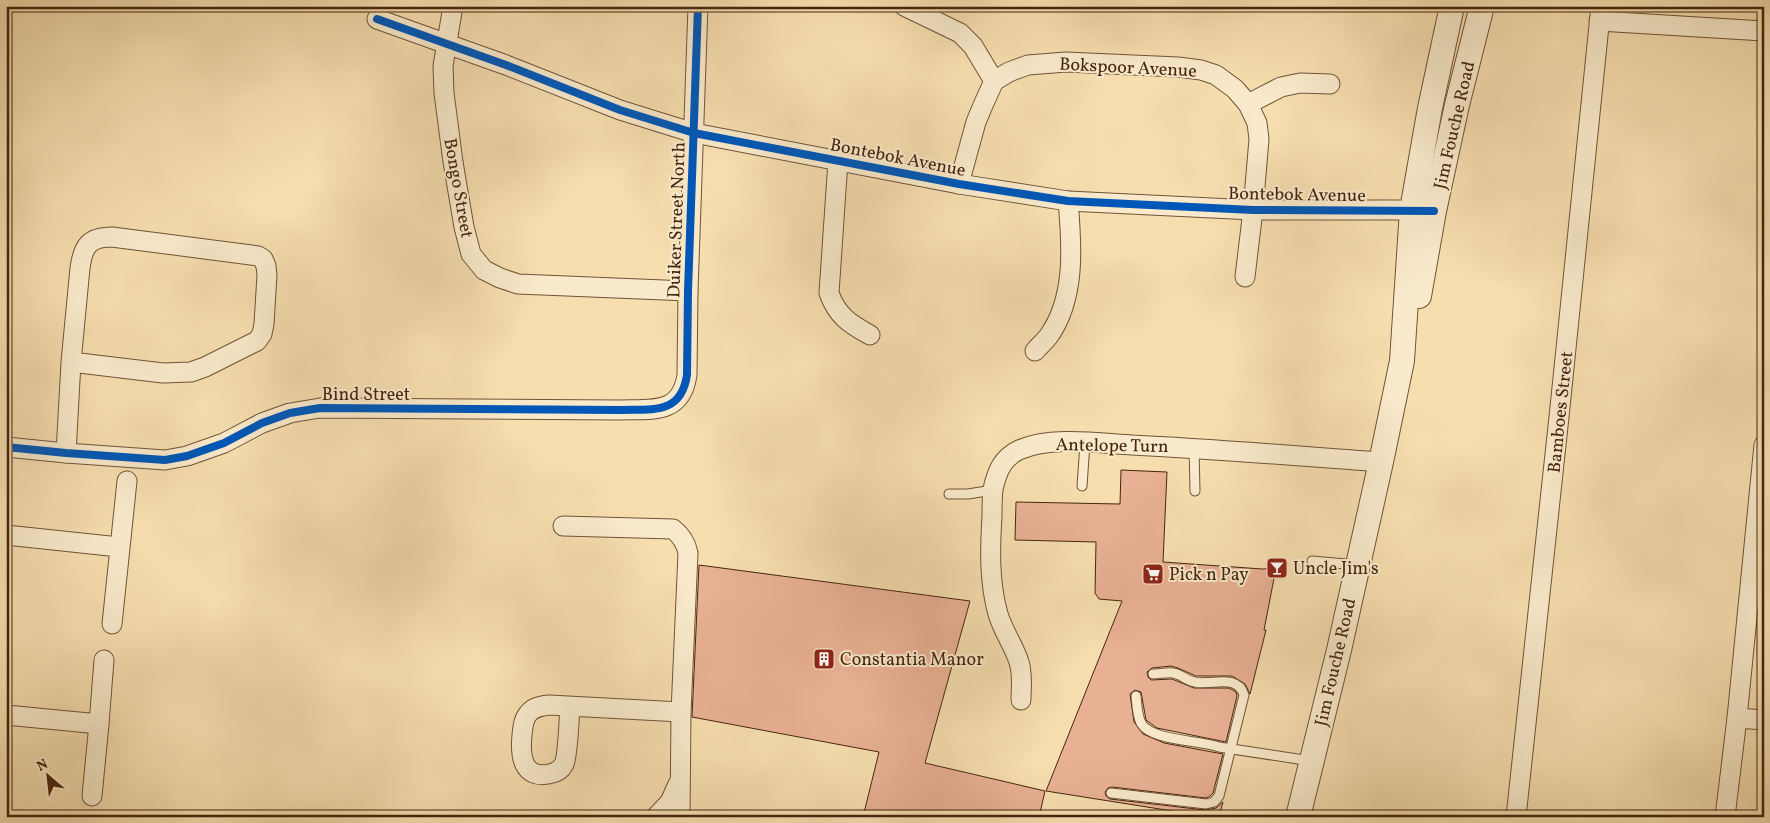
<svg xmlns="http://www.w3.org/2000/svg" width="1770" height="823" font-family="Vollkorn,serif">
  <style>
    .building { fill: #e9b194; stroke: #45250f }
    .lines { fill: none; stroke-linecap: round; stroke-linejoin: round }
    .service-casing { stroke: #715337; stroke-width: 11 }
    .minor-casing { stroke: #715337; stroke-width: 21 }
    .tertiary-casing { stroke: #715337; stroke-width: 26 }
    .service { stroke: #f9eacb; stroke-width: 9 }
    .minor { stroke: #f9eacb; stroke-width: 19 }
    .tertiary { stroke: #f9eacb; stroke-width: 24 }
    .cycleway-casing { stroke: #f9eacb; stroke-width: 11 }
    .cycleway { stroke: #0057b8; stroke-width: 8 }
    .labels { text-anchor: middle; stroke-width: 4; stroke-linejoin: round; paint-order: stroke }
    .street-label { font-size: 18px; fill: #45250f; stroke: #f9eacb }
    .poi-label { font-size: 18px; fill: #45250f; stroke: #f9eacb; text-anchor: start }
  </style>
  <rect width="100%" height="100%" fill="#f6deaf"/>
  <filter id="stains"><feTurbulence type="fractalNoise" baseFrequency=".004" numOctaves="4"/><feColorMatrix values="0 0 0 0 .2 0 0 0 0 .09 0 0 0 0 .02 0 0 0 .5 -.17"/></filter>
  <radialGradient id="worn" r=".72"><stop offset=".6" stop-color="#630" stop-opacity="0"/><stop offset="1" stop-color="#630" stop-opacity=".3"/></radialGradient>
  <g class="building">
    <polygon points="1121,470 1167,472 1163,562 1262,569 1276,568 1264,630 1266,630 1250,694 1245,684 1232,676 1196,676 1178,668 1171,666 1152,668 1147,672 1148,677 1151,680 1172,679 1194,688 1229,688 1236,692 1237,696 1226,742 1157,728 1146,720 1141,692 1135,690 1130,694 1134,722 1143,734 1164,743 1223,754 1213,793 1210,796 1206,798 1112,787 1108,788 1105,792 1106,796 1110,799 1205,810 1216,808 1223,802 1219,817 1210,817 1046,791 1122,601 1099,599 1095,593 1096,542 1015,540 1016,502 1120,504"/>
    <polygon points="699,565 970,601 925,763 1045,791 1039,817 863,817 879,752 692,717"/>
  </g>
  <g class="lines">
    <g class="service-casing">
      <g id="service">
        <polyline points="1194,448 1195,491"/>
        <polyline points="1082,486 1085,443"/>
        <polyline points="949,494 968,494 993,490"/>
        <polyline points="1312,561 1357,565"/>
        <path d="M 1136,696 C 1137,705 1137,715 1141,723 C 1151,741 1200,740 1219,747 L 1311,761"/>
        <path d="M 1111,793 L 1206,804 L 1214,802 L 1219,796 L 1244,695 C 1237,673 1212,686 1195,682 C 1187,681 1181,674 1173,673 C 1167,672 1159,674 1153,674"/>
      </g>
    </g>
    <g class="minor-casing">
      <g id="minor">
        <polyline points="453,6 443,66 444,93 453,162 464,227 471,254 484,270 500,278 518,284 688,291"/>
        <polyline points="904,6 960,33 973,46 994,81"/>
        <polyline points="377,19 506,65 620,110 694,133 959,184 1068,201 1253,210 1424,210"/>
        <polyline points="1599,21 1764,31"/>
        <polyline points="1248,104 1281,87 1300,83 1330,84"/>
        <path d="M 838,161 L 829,293 C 837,316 850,324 870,335"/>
        <polyline points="959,184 976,122 984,103 994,81 1009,72 1028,65 1066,62 1178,67 1201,70 1216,75 1235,89 1248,104 1257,123 1259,139 1253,210 1245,277"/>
        <path d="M 1035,351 C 1039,346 1044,342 1048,337 C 1076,299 1072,245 1068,201"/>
        <path d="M 6,447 L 66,453 L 165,460 L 187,456 L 224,443 L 262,423 L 290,413 L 320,408 L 620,410 C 652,409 681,415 687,375 L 688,291 L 698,6"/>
        <path d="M 66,453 L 71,362 L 80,268 C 83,246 89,237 112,237 L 251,255 L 258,256 L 263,259 L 266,266 L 267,275 L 264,324 L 262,334 L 257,341 L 205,367 L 191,372 L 163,373 L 71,362"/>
        <path d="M 563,526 L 673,529 C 682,536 686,543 688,553 L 681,712 L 680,817"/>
        <polyline points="6,535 119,547"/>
        <polyline points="112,624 127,481"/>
        <path d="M 1021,700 C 1021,688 1023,674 1019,662 C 1014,646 1003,631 998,614 C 989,582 990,549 992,516 C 992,507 992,498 993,489 C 997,472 1002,458 1019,450 C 1050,436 1098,443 1132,445 C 1215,449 1298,456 1381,462"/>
        <path d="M 570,707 C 569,718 568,756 564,764 C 561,770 555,773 549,774 C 522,779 520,755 522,735 C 523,727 523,720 528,714 C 533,707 541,706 549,705 L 681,712"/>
        <polyline points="6,715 99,724 104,660"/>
        <polyline points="1737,718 1764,720"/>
        <polyline points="92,796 99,724"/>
        <polyline points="656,817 670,802 678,784"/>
        <polyline points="1516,817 1559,417 1601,6"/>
        <polyline points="1725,817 1737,718 1764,445"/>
      </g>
    </g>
    <g class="tertiary-casing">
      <g id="tertiary">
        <polyline points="1419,296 1434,211 1457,105 1482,6"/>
        <polyline points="1298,817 1339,650 1381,462 1402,361 1412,210 1430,108 1452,6"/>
      </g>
    </g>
    <use href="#service" class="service"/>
    <use href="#minor" class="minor"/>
    <use href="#tertiary" class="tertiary"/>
    <g class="cycleway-casing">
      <g id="cycleway">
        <polyline points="377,19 506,65 620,110 694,133 959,184 1068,201 1253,210 1434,211"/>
        <path d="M 6,447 L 66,453 L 165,460 L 187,456 L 224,443 L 262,423 L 290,413 L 320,408 L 620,410 C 652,409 681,415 687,375 L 688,291 L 698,6"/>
      </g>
    </g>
    <use href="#cycleway" class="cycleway"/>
  </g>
  <defs>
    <g id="bar-square" transform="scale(1.125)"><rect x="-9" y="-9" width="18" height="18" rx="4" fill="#8f2418" stroke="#f9eacb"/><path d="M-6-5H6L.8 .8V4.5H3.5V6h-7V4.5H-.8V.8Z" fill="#fff"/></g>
    <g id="supermarket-square" transform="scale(1.125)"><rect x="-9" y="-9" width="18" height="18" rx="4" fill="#8f2418" stroke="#f9eacb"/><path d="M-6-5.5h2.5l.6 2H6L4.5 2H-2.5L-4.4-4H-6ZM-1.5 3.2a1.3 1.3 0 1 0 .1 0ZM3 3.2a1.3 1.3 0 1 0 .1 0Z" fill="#fff"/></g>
    <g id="building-square" transform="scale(1.125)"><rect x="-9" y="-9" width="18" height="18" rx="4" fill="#8f2418" stroke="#f9eacb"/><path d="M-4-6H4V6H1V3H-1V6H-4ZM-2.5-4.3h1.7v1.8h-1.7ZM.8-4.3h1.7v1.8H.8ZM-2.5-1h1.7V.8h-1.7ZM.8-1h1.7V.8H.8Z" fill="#fff"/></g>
  </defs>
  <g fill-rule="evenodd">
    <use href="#bar-square" x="1277" y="568"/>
    <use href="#supermarket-square" x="1153" y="574"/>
    <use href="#building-square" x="824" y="659"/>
  </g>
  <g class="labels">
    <g class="street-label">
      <text transform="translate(1128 67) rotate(3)" y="6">Bokspoor Avenue</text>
      <text transform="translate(1454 125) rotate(-77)" y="6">Jim Fouche Road</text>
      <text transform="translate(898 157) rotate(11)" y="6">Bontebok Avenue</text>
      <text transform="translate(459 188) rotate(80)" y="6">Bongo Street</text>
      <text transform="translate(1297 194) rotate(1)" y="6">Bontebok Avenue</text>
      <text transform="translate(676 220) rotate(-88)" y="6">Duiker Street North</text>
      <text x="366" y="400">Bind Street</text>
      <text transform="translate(1560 412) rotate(-84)" y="6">Bamboes Street</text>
      <text transform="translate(1112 445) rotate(1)" y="6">Antelope Turn</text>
      <text transform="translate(1335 662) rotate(-77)" y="6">Jim Fouche Road</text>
    </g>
    <g class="poi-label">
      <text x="1293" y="574">Uncle Jim's</text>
      <text x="1169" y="580">Pick n Pay</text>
      <text x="840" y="665">Constantia Manor</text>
    </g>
  </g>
  <rect width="1770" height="823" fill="none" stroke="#f6deaf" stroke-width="25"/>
  <rect x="8" y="8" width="1755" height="808" fill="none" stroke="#45250f" stroke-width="2.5"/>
  <rect x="12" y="12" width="1745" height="798" fill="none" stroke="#45250f"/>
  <g transform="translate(48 776) rotate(332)" stroke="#f9eacb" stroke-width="4" paint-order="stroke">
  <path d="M0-4L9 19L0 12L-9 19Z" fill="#45250f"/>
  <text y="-8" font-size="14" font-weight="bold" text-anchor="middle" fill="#45250f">N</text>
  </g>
  <rect width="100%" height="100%" filter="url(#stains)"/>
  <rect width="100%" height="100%" fill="url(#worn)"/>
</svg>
